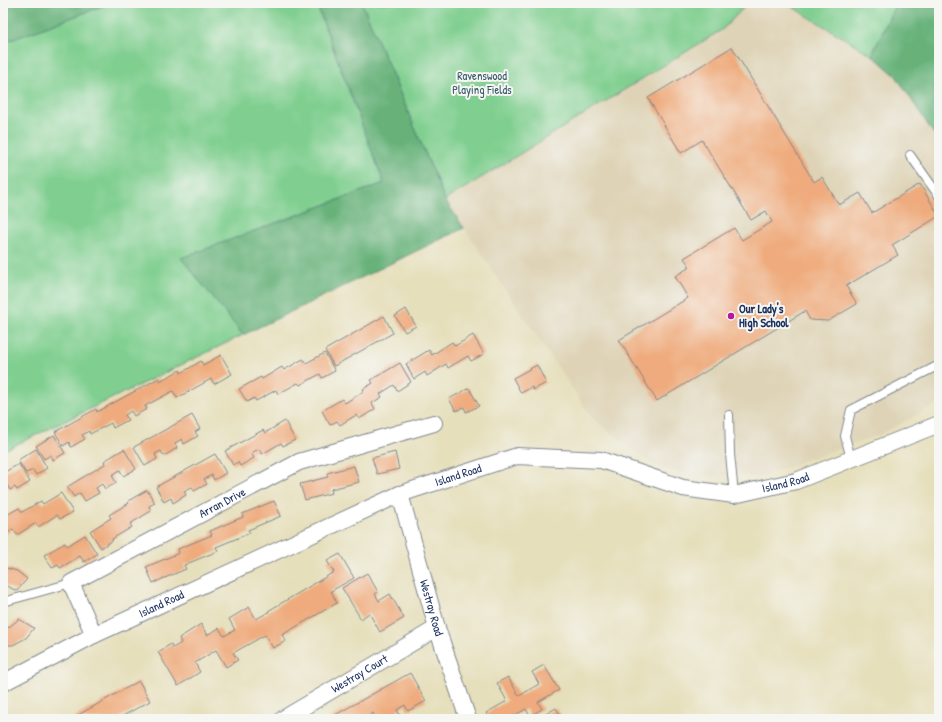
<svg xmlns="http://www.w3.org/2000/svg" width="942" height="722" font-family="'Patrick Hand',sans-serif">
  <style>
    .built { fill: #ded3b6 }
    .green { fill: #80cf90; stroke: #4e7f77 }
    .forest { fill: #68b27a; stroke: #42706c }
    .building { fill: #efab7d }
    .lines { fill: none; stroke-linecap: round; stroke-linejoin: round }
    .service-casing { stroke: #80878c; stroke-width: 10 }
    .minor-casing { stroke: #80878c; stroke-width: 18 }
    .service { stroke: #fff; stroke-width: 8 }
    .minor { stroke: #fff; stroke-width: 16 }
    .poi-dot { fill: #b5179e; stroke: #f6f6f2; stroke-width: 1.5 }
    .labels { text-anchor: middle; stroke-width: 4; stroke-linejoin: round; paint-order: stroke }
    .park-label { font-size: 12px; fill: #34576a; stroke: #f6f6f2 }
    .poi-label { font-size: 12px; font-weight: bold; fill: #1b2f5e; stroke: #f6f6f2; text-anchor: start }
    .street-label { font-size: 12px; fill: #1b2f5e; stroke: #f6f6f2 }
  </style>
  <rect width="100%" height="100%" fill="#f6f6f2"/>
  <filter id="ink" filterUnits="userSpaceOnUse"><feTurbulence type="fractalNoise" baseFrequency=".025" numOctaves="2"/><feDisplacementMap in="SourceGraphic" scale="8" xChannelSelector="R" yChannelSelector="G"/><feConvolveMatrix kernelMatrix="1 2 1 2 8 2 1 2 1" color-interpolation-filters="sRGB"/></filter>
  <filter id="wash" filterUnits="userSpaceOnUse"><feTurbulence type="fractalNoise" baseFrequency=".012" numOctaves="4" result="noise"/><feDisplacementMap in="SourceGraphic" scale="16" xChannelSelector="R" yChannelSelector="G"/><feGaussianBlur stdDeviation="0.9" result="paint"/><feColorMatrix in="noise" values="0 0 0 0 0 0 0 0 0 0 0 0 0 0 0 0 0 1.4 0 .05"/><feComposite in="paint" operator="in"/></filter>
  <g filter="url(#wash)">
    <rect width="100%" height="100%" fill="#e6dfbb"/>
    <polygon class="built" points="748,3 786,3 872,55 896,76 934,134 939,139 939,403 879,435 760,476 690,475 655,466 593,419 445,200 723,29"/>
    <g class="green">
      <polygon points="111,3 316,3 384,183 182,258 243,335 3,451 3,43"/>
      <polygon points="362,3 748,3 723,29 445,200"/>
      <polygon points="786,3 896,3 872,55"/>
    </g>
    <g class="forest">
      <polygon points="3,3 111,3 3,43"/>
      <polygon points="316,3 362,3 445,200 464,228 243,335 181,258 384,183"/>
      <polygon points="896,3 939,3 939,139 934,134 896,76 872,55"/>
    </g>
    <g id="blocks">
      <g class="building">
        <polygon points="732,47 814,182 822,177 839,205 860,193 872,213 920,184 939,216 892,245 898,255 846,286 857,304 828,321 810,320 805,311 657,401 619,340 688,298 675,276 690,267 684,258 734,228 742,240 772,222 766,211 751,220 702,140 681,153 648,98"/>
        <polygon points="406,309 416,326 405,332 395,316"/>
        <polygon points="384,316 393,333 334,366 325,350"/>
        <polygon points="473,335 484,354 471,361 468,356 448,368 446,364 427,376 425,372 414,379 406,364 429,350 432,355 452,342 455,346"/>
        <polygon points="325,353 335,371 322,378 320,374 300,385 298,383 278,394 276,390 256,401 254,398 247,402 239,389 261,377 262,379 282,367 284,370 303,359 306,363"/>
        <polygon points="221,355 232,374 214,384 211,379 177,398 173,391 145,406 147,409 134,416 131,411 125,415 128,420 113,428 111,423 90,434 89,431 82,435 85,439 71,447 69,442 63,446 55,432 96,409 97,412 159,378 160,381 180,370 181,373 201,361 203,365"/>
        <polygon points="400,363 411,382 397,391 394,385 380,394 382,397 372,403 375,409 359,419 356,415 340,425 337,421 330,425 322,411 342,399 345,403 364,391 363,389 373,383 371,380"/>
        <polygon points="537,365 546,383 533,390 532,387 521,393 513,378"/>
        <polygon points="469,388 479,406 466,412 464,407 456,411 449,399"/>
        <polygon points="192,415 200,429 195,432 198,436 184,444 182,439 175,443 177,448 164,456 161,451 155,454 157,459 145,466 134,447"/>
        <polygon points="285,421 295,440 283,446 281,443 262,454 259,449 251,453 254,458 240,466 238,462 233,465 225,451 263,430 265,433"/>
        <polygon points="54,435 65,453 53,460 51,455 44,459 36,446"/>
        <polygon points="36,449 47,468 36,475 33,470 26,473 18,460"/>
        <polygon points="124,449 136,469 123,476 120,470 112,475 116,483 105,489 102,484 96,488 99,493 85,501 80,493 74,497 67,487 105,464 104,461"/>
        <polygon points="395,452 399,469 377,474 372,458"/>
        <polygon points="215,454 226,473 214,480 212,475 204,479 207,484 194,491 192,487 184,491 186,495 173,503 171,498 164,502 156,487"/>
        <polygon points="19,464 30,482 17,490 15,487 10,490 3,478 3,473"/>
        <polygon points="354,466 359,482 331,489 332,493 305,500 300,484 328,477 327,473"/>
        <polygon points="147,490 155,503 149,506 151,511 130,524 132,527 112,539 113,540 101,548 90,531 111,518 109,515 129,503 128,501"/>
        <polygon points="61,493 73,512 60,519 57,515 38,527 36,523 17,535 13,529 3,536 3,517 19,508 22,512 41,501 43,504"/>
        <polygon points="274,501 281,516 248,530 250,533 216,547 218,551 184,565 186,569 153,583 146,567 179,553 178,549 212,535 210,531 243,517 242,514"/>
        <polygon points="85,535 97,554 84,562 80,556 60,568 58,565 52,568 44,555 65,543 67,546"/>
        <polygon points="340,554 354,578 331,591 337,603 282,635 286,641 273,648 265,635 233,653 238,660 226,667 216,650 195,663 200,672 178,686 158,652 171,644 173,648 181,643 179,638 201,624 207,635 219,628 224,636 235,630 229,619 249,607 256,619 269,612 268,611 334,572 327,561"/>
        <polygon points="3,567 17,571 27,579 17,591 3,584"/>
        <polygon points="367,573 378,592 375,594 379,601 390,594 404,618 380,632 369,613 361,619 342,588"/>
        <polygon points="19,619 34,628 26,638 13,645 3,645 3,628 9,627"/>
        <polygon points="544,665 559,690 538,702 542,709 530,716 526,709 508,719 490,719 486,713 507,701 497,683 508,677 519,696 539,684 532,672"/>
        <polygon points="410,673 426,701 408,711 405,705 397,710 400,716 394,719 376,719 373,713 365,718 366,719 328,719"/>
        <polygon points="139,681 150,701 117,719 71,719"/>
        <polygon points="556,708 563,719 547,719 544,715"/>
      </g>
    </g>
  </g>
  <g filter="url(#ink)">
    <use href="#blocks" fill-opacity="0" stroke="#80878c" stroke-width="1"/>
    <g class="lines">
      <g class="service-casing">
        <g id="service">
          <polyline points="910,155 939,196"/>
          <polyline points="729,415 730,454 734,495"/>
          <polyline points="851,459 845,436 851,410 939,365"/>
          <polyline points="3,602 71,583"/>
        </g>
      </g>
      <g class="minor-casing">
        <g id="minor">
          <path id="s1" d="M 400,494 L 437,628 L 468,719"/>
          <path id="s2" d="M 94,635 L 71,583 L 299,462 L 434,423"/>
          <path id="s3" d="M 3,683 L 94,635 L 400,494 L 517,456 L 601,460 L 683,488 L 734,495 L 796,481 L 939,424"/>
          <path id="s4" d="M 283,719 L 437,628"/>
        </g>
      </g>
      <use href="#service" class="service"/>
      <use href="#minor" class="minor"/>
    </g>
  </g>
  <circle class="poi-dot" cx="731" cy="316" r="4"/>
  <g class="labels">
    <g class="park-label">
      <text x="482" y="80">Ravenswood<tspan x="482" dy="14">Playing Fields</tspan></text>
    </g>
    <g class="poi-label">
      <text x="739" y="313">Our Lady's<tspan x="739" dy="14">High School</tspan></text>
    </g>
    <g class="street-label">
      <text dy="4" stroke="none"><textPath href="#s3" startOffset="501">Island Road</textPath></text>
      <text dy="4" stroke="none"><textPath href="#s3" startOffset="838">Island Road</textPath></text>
      <text dy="4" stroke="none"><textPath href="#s2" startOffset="228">Arran Drive</textPath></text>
      <text dy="4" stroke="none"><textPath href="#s3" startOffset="177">Island Road</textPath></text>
      <text dy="4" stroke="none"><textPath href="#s1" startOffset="118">Westray Road</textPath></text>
      <text dy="4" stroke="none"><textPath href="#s4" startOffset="89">Westray Court</textPath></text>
    </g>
  </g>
  <rect width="942" height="722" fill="none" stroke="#f6f6f2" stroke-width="16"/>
</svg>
